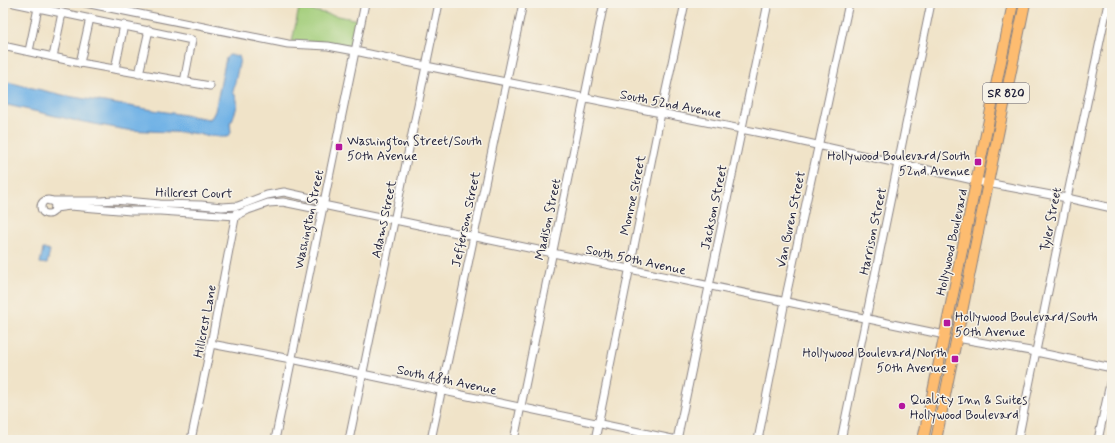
<svg xmlns="http://www.w3.org/2000/svg" width="1115" height="443" font-family="Mynerve,sans-serif">
  <style>
    .green { fill: #a2cd79; stroke: #62785a }
    .water { fill: #71b2e6; stroke: #4a6a90 }
    .lines { fill: none; stroke-linecap: round; stroke-linejoin: round }
    .minor-casing { stroke: #898282; stroke-width: 9 }
    .highway-casing { stroke: #898282; stroke-width: 12 }
    .minor { stroke: #fff; stroke-width: 7 }
    .highway { stroke: #fdbc6f; stroke-width: 10 }
    .poi-dot { fill: #b5179e; stroke: #f7f3e8; stroke-width: 1.5 }
    .labels { text-anchor: middle; stroke-width: 3; stroke-linejoin: round; paint-order: stroke }
    .shield { fill: #f7f3e8; stroke: #62616f; stroke-width: 1 }
    .shield-label { font-size: 12px; font-weight: bold; fill: #22223b }
    .street-label { font-size: 13px; fill: #22223b; stroke: #f7f3e8 }
    .poi-label { font-size: 13px; fill: #22223b; stroke: #f7f3e8; text-anchor: start }
  </style>
  <rect width="100%" height="100%" fill="#f7f3e8"/>
  <filter id="ink" filterUnits="userSpaceOnUse"><feTurbulence type="fractalNoise" baseFrequency=".025" numOctaves="2"/><feDisplacementMap in="SourceGraphic" scale="8" xChannelSelector="R" yChannelSelector="G"/><feConvolveMatrix kernelMatrix="1 2 1 2 8 2 1 2 1" color-interpolation-filters="sRGB"/></filter>
  <filter id="wash" filterUnits="userSpaceOnUse"><feTurbulence type="fractalNoise" baseFrequency=".012" numOctaves="4" result="noise"/><feDisplacementMap in="SourceGraphic" scale="16" xChannelSelector="R" yChannelSelector="G"/><feGaussianBlur stdDeviation="0.9" result="paint"/><feColorMatrix in="noise" values="0 0 0 0 0 0 0 0 0 0 0 0 0 0 0 0 0 1.4 0 .05"/><feComposite in="paint" operator="in"/></filter>
  <g filter="url(#wash)">
    <rect width="100%" height="100%" fill="#f0e3c8"/>
    <polygon class="green" points="299,8 358,20 354,41 349,46 323,42 292,42"/>
    <g class="water">
      <path d="M 229,55 L 239,56 L 240,59 L 233,92 C 241,103 236,108 232,121 L 230,122 L 231,133 L 227,137 L 220,137 L 191,133 L 127,130 L 73,120 L 3,104 L 3,81 L 67,96 L 209,119 L 212,117 L 215,111 L 226,58 Z"/>
      <polygon points="43,249 50,250 47,264 40,263"/>
    </g>
  </g>
  <g filter="url(#ink)">
    <g class="lines">
      <g class="minor-casing">
        <g id="minor">
          <polyline points="14,3 192,40 184,82"/>
          <polyline points="85,3 288,44 328,46 355,51 426,66 781,137 982,182 1067,198 1112,208"/>
          <polyline points="3,9 4,3"/>
          <polyline points="3,46 80,63 210,86"/>
          <polyline points="29,51 38,8"/>
          <polyline points="53,57 62,13"/>
          <polyline points="80,63 90,18"/>
          <polyline points="115,69 124,25"/>
          <polyline points="139,74 149,30"/>
          <circle cx="48" cy="207" r="7"/>
          <polyline points="50,201 101,201 114,200 160,204 201,205 222,207 238,206 267,195 284,192 320,200 323,205"/>
          <polyline points="323,205 945,335"/>
          <polyline points="55,208 70,206 131,211 160,211 236,216 248,210 268,203 283,202 317,209 323,205"/>
          <polyline points="957,338 1036,352 1112,368"/>
          <polyline points="211,344 291,359 677,440 768,3"/>
          <polyline points="191,440 211,344 236,213"/>
          <polyline points="275,440 365,3"/>
          <polyline points="349,440 439,3"/>
          <polyline points="431,440 523,3"/>
          <polyline points="514,440 604,3"/>
          <polyline points="595,440 661,113 685,3"/>
          <polyline points="758,440 785,301 849,3"/>
          <polyline points="841,440 931,3"/>
          <polyline points="1018,440 1067,198 1108,3"/>
          <polyline points="1098,440 1112,374"/>
        </g>
      </g>
      <g class="highway-casing">
        <g id="highway">
          <polyline points="923,440 1013,3"/>
          <polyline points="936,440 990,173 1025,3"/>
        </g>
      </g>
      <use href="#minor" class="minor"/>
      <use href="#highway" class="highway"/>
    </g>
  </g>
  <g class="poi-dot">
    <rect x="335" y="143" width="8" height="8" rx="2"/>
    <rect x="974" y="158" width="8" height="8" rx="2"/>
    <rect x="943" y="319" width="8" height="8" rx="2"/>
    <rect x="951" y="355" width="8" height="8" rx="2"/>
    <circle cx="902" cy="406" r="4"/>
  </g>
  <g class="labels">
    <rect class="shield" x="983" y="83" width="46" height="20" rx="3"/>
    <g class="shield-label">
      <text x="1006" y="97">SR 820</text>
    </g>
    <g class="street-label">
      <text transform="translate(671 103) rotate(11)" y="5">South 52nd Avenue</text>
      <text transform="translate(194 192) rotate(1)" y="5">Hillcrest Court</text>
      <text transform="translate(632 195) rotate(-78)" y="5">Monroe Street</text>
      <text transform="translate(713 207) rotate(-78)" y="5">Jackson Street</text>
      <text transform="translate(308 219) rotate(-78)" y="5">Washington Street</text>
      <text transform="translate(383 219) rotate(-78)" y="5">Adams Street</text>
      <text transform="translate(465 219) rotate(-78)" y="5">Jefferson Street</text>
      <text transform="translate(547 219) rotate(-78)" y="5">Madison Street</text>
      <text transform="translate(790 219) rotate(-78)" y="5">Van Buren Street</text>
      <text transform="translate(1050 219) rotate(-79)" y="5">Tyler Street</text>
      <text transform="translate(872 231) rotate(-78)" y="5">Harrison Street</text>
      <text transform="translate(951 242) rotate(-78)" y="5">Hollywood Boulevard</text>
      <text transform="translate(636 259) rotate(12)" y="5">South 50th Avenue</text>
      <text transform="translate(204 321) rotate(-79)" y="5">Hillcrest Lane</text>
      <text transform="translate(447 379) rotate(12)" y="5">South 48th Avenue</text>
    </g>
    <g class="poi-label">
      <text x="347" y="145">Washington Street/South<tspan x="347" dy="15">50th Avenue</tspan></text>
      <text x="970" y="160" text-anchor="end">Hollywood Boulevard/South<tspan x="970" dy="15">52nd Avenue</tspan></text>
      <text x="955" y="321">Hollywood Boulevard/South<tspan x="955" dy="15">50th Avenue</tspan></text>
      <text x="947" y="357" text-anchor="end">Hollywood Boulevard/North<tspan x="947" dy="15">50th Avenue</tspan></text>
      <text x="910" y="404">Quality Inn &amp; Suites<tspan x="910" dy="15">Hollywood Boulevard</tspan></text>
    </g>
  </g>
  <rect width="1115" height="443" fill="none" stroke="#f7f3e8" stroke-width="16"/>
</svg>
